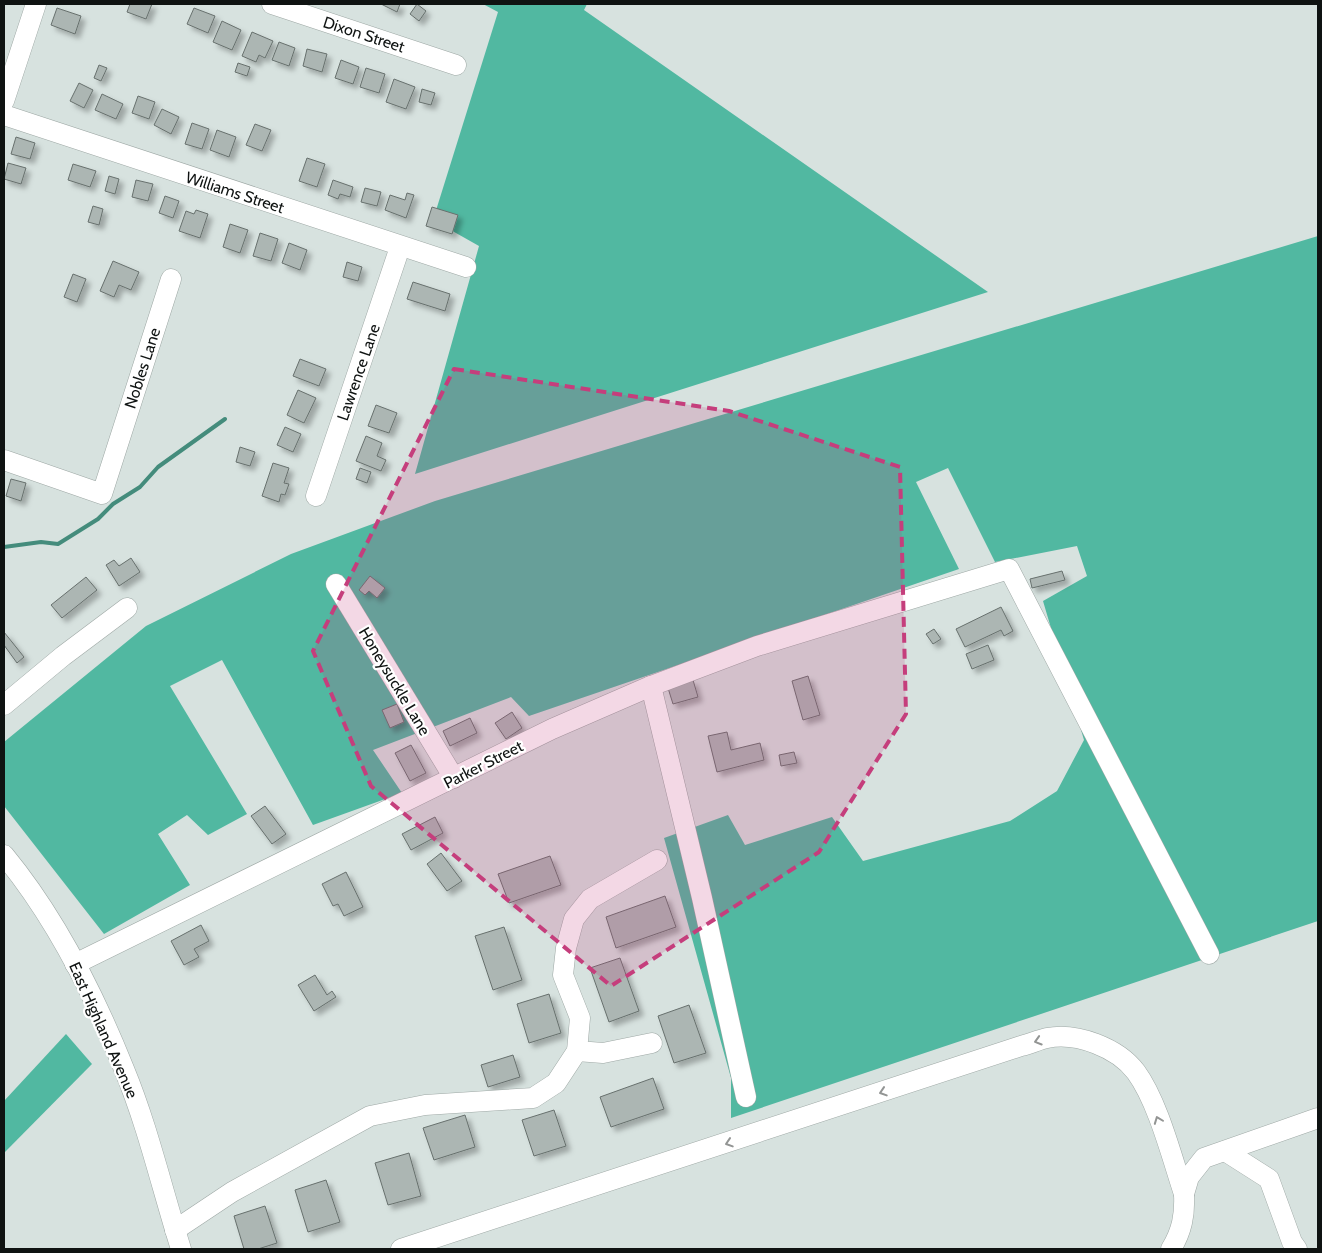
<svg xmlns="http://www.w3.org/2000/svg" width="1322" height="1253" font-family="Cabin,sans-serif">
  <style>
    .forest { fill: #51b8a1 }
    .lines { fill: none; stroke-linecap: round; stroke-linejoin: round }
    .stream { stroke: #448c7c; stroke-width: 4 }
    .building { fill: #acb6b3; stroke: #67706d; filter: url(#shadow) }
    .minor-casing { stroke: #9ea8a5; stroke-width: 21 }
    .minor { stroke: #fff; stroke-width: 20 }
    .oneway { stroke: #939594 }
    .marked { fill: #c53e7c; fill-opacity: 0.2; stroke: #c53e7c; stroke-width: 4; stroke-dasharray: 10 6; stroke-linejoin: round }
    .labels { text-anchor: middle; stroke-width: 4.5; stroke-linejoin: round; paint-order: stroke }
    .street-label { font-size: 16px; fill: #0f1312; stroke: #fff }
  </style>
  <defs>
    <filter id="shadow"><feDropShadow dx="4.5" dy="4.5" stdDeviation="2.5" flood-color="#0004"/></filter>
  </defs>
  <rect width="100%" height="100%" fill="#d7e2df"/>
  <g class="forest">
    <polygon points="483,4 587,4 584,10 988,292 415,474 479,246 433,220 498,12"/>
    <polygon points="1318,236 1318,921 731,1118 731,1078 664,838 728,815 745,845 832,817 863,861 1010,821 1057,791 1084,740 1043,601 1087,576 1077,546 995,562 948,468 916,482 959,569 529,716 511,697 373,750 402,793 313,825 222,660 170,686 247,814 208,835 187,815 158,834 190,885 104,934 4,806 4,742 146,626 291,554 435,501"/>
    <polygon points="66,1034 92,1064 4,1153 4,1101"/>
  </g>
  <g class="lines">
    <polyline class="stream" points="4,547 41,542 58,544 98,519 113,504 140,487 158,467 225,419"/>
  </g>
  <g class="building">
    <polygon points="130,4 152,4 146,19 127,12"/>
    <polygon points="381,4 400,4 397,12"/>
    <polygon points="417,4 426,11 419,21 410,14"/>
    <polygon points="57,8 81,16 75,34 51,25"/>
    <polygon points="194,8 215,16 208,33 187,24"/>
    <polygon points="222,21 241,30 232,50 213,42"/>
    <polygon points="252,32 273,41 265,58 259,55 256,62 242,56"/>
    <polygon points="279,42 295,48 289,66 272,60"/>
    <polygon points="307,49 327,54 322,72 303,66"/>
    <polygon points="341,60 359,67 353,84 335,78"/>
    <polygon points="238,63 250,67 247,76 235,72"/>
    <polygon points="99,65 107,68 101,81 94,78"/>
    <polygon points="366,68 385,74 379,93 360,87"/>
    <polygon points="394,79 415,87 406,109 386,102"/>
    <polygon points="79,83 93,90 84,108 70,101"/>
    <polygon points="422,89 435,93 431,105 419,102"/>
    <polygon points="102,94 123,104 116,119 95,110"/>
    <polygon points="138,96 155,102 149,119 132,113"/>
    <polygon points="162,109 179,117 171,134 154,125"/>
    <polygon points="192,123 209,129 202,149 185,144"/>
    <polygon points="255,124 271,130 262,151 246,145"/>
    <polygon points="217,130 236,137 229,157 210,150"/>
    <polygon points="16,137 35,143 30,159 11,154"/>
    <polygon points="307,158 325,164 317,187 299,181"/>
    <polygon points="8,163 26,168 21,184 4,179"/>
    <polygon points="73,164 96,171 90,187 68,180"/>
    <polygon points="109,176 119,179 115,194 105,191"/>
    <polygon points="136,180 153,184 148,201 132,197"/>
    <polygon points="333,180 353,187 350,197 340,194 338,199 328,195"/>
    <polygon points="365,188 381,192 377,206 361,202"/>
    <polygon points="407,193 414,195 406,218 385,210 390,195 405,200"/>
    <polygon points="165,196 179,201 173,218 159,213"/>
    <polygon points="93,206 103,209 99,225 88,222"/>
    <polygon points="432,207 458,215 452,234 426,226"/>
    <polygon points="196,210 208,214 200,238 179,231 186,211 194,214"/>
    <polygon points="230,224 248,230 240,253 223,247"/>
    <polygon points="260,233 278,239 271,261 253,256"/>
    <polygon points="289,243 307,250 300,270 282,263"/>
    <polygon points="113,261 139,272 131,290 119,285 114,297 100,291"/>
    <polygon points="347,262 362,267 358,281 343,277"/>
    <polygon points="73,274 86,279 77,302 64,297"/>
    <polygon points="413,282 450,294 445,311 407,299"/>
    <polygon points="300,359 326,369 319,386 293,376"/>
    <polygon points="298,390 316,398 304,423 287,415"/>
    <polygon points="376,405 397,413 389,433 368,426"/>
    <polygon points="285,427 301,434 293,452 277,445"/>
    <polygon points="366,436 382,443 377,456 386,460 381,471 356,461"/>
    <polygon points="240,447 255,452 250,466 236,462"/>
    <polygon points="273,463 289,468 284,483 289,484 285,495 281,494 279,502 262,496"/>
    <polygon points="360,468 371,472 367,483 356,479"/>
    <polygon points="11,479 26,483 21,501 6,496"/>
    <polygon points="131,558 140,572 119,586 106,565 114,560 119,566"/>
    <polygon points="1062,571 1065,580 1032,588 1030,579"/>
    <polygon points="370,576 385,588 377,598 369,591 365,595 359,590"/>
    <polygon points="86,577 97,590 62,618 51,605"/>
    <polygon points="1001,607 1013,631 1004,636 1001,630 965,647 956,629"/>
    <polygon points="934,629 941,639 933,644 926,634"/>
    <polygon points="4,632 24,657 17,663 4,645"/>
    <polygon points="988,645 994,660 972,669 966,654"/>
    <polygon points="808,676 820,715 803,720 792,681"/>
    <polygon points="693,680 698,697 673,704 668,688"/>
    <polygon points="397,704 404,722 390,728 382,710"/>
    <polygon points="512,712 522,728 506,739 495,723"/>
    <polygon points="470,718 477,733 450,746 443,731"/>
    <polygon points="727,732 731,750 760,743 764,760 717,772 708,736"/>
    <polygon points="411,745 426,773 410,781 395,753"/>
    <polygon points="794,752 797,763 781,766 779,755"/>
    <polygon points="265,806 286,834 272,844 251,816"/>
    <polygon points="435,817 443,833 411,850 402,834"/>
    <polygon points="441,853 462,881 447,891 427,864"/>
    <polygon points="550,856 561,885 509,903 498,874"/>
    <polygon points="346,872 363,907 344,916 338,904 333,906 322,884"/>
    <polygon points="665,896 676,927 616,948 606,917"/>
    <polygon points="201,925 209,941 194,949 199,957 184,965 171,941"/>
    <polygon points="504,927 522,980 493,990 475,936"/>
    <polygon points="620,958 639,1011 609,1022 590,968"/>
    <polygon points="315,975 327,995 332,991 336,997 314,1011 298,985"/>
    <polygon points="549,994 561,1033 529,1043 517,1004"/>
    <polygon points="689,1005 706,1053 674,1063 658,1016"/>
    <polygon points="513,1055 520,1077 488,1087 481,1065"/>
    <polygon points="653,1078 664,1109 611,1127 600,1097"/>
    <polygon points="554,1110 566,1146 534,1156 522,1120"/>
    <polygon points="465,1115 475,1147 434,1160 423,1128"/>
    <polygon points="409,1153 421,1196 388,1205 375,1163"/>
    <polygon points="326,1180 340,1222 308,1232 295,1190"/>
    <polygon points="265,1206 277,1243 258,1249 244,1249 234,1216"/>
  </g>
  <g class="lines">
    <g class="minor-casing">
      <g id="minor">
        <polyline points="272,4 456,65"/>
        <polyline points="4,101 36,4"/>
        <polyline points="4,115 466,267"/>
        <polyline points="4,460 102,494 171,279"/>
        <polyline points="316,496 400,247"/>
        <polyline points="336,584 454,778"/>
        <polyline points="651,686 702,898 746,1097"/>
        <polyline points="4,705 63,656 127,608"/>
        <path d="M 4,855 C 56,918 94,994 124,1069 C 148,1127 162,1189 181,1249"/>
        <polyline points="75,964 552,729 651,686 757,646 1009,569 1209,954"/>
        <polyline points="577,1051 603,1053 652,1043"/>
        <polyline points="1225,1151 1269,1179 1292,1242 1297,1249"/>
        <polyline points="1184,1194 1189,1177 1204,1158 1318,1118"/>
        <polyline points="175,1230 232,1192 370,1116 425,1105 533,1098 556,1083 577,1051 580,1018 563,975 566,948 574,919 590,899 657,860"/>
        <path d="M 401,1249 L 1021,1046 C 1030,1044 1038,1040 1047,1038 C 1077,1032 1118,1048 1136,1072 C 1158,1102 1172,1158 1184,1194 C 1185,1215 1182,1231 1171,1249"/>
      </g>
    </g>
    <use href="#minor" class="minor"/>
  </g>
  <defs><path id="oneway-chevron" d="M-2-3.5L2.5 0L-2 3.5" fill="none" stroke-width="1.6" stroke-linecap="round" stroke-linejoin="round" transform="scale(1.25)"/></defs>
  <g class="oneway">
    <use href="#oneway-chevron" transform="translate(1038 1041) rotate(163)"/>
    <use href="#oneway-chevron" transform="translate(883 1092) rotate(162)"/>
    <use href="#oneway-chevron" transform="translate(1158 1120) rotate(-111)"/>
    <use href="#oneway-chevron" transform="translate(729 1143) rotate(162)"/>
  </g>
  <path class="marked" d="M 454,369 L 729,411 L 900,467 L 906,714 L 819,852 L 611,986 L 371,786 L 313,651 Z"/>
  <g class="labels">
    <g class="street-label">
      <text transform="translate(364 34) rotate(18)" y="6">Dixon Street</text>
      <text transform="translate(235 192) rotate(18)" y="6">Williams Street</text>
      <text transform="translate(142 368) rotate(-72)" y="6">Nobles Lane</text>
      <text transform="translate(358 372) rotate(-71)" y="6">Lawrence Lane</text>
      <text transform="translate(395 681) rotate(59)" y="6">Honeysuckle Lane</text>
      <text transform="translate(483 764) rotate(-27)" y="6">Parker Street</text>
      <text transform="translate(104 1030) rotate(66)" y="6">East Highland Avenue</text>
    </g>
  </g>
  <rect width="1322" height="1253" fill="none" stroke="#0f1312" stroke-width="10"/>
</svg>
